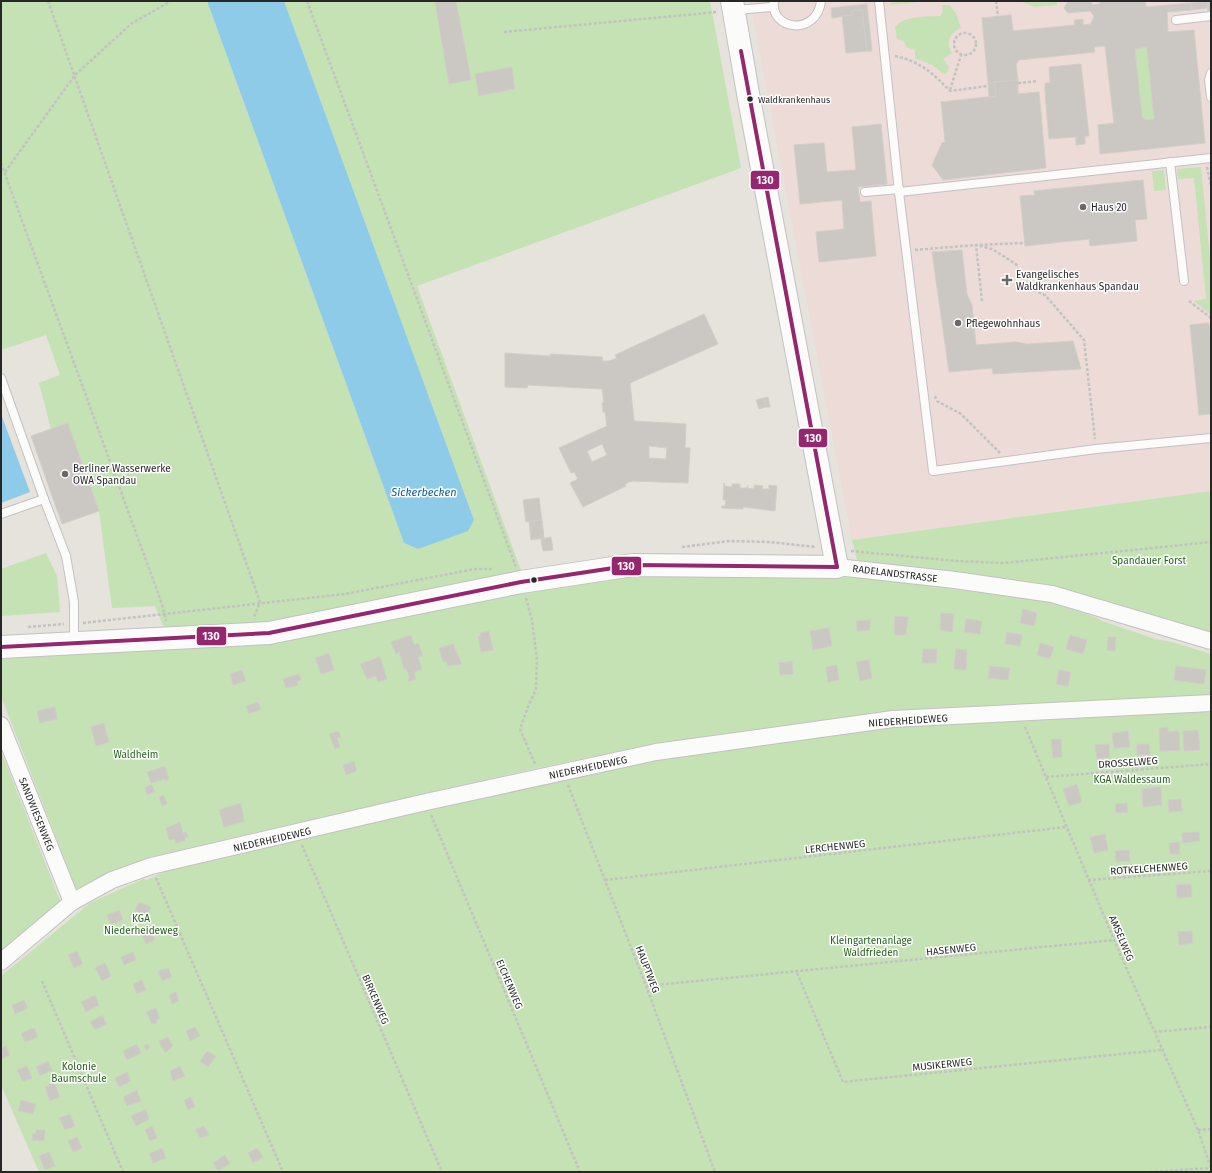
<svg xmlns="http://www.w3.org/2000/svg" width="1212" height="1173" font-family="'Fira Sans',sans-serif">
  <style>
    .medical { fill: #eddbd8 }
    .green { fill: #c4e2b4 }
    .water { fill: #8ecbe9 }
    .building { fill: #cbc8c3; stroke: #d1cec8; fill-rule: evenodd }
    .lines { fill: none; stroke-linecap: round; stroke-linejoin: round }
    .lane-casing { stroke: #c3c1c2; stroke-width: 10 }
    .street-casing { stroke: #c3c1c2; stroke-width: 18 }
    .secondary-casing { stroke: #c3c1c2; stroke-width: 24 }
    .path { stroke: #c2c2c1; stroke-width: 2.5; stroke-dasharray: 3 2; stroke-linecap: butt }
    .lane { stroke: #fbfbfa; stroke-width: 8 }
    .street { stroke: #fbfbfa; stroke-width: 16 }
    .secondary { stroke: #fbfbfa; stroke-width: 22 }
    .bus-1-casing { stroke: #fff; stroke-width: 7 }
    .bus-1 { stroke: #95276e; stroke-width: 4 }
    .bus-dot { fill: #272727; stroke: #fff; stroke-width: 1.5 }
    .poi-dot { fill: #6a6866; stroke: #fff; stroke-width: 1.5 }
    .labels { text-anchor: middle; stroke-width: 3; stroke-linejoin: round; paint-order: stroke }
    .bus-label { font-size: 9px; fill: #272727; stroke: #fff; text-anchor: start }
    .poi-label { font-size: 10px; fill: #272727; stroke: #fff; text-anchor: start }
    .park-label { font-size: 10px; fill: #226318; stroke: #fff }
    .street-label { font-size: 10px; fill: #272727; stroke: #fff }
    .water-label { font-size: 11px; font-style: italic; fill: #0c5c96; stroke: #fff }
    .line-badge { stroke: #fff; stroke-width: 1.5 }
    .badge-label { font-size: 11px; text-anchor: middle; font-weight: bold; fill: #fff }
  </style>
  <rect width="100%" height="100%" fill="#e6e2dc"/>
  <polygon class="medical" points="750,1 1211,1 1211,491 852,540"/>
  <g class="green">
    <polygon points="1,1 207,1 404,543 418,549 474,520 284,1 710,1 741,168 417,286 523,576 268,628 166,633 155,606 112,608 99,511 68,423 51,429 39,383 60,375 46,335 1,350"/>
    <polygon points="895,1 928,1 889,5"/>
    <polygon points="1020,1 1057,1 1057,5 1035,7"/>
    <path d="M 942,5 L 949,5 L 956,13 L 961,28 C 950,33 945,42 952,53 L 943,59 L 949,67 L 947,73 L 944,74 L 932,65 L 915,58 L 915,50 L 906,47 L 904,41 L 897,39 L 895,27 C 906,15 925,17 940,16 L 943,12 Z"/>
    <polygon points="1147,47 1154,119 1146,120 1142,117 1135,49"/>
    <polygon points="1201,167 1211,268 1211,315 1194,301 1206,299 1194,178 1178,179 1177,169"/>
    <polygon points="1164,170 1166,190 1154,191 1152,171"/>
    <polygon points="1211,491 1211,641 1052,594 859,568 852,540"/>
    <polygon points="46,553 57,576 60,612 1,616 1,569"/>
    <polygon points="625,574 871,578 1049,602 1098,618 1102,621 1155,639 1172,642 1211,654 1211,1172 39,1172 1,1085 1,976 90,903 143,879 147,880 161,873 163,869 785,726 721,734 609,753 515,773 149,857 76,889 1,696 1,659 218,645"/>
    <polygon points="1,751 61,903 1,954"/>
  </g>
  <g class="water">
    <polygon points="207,1 284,1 474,520 468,531 418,549 404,543"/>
    <polygon points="1,414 30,492 1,503"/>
  </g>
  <g class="building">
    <polygon points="435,1 456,1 471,80 449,84"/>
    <path d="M 1068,1 L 1090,1 L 1093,5 L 1099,4 L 1101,1 L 1145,1 L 1146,7 L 1191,3 L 1192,10 L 1167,12 L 1168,32 L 1194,30 L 1205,143 L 1100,154 L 1098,125 L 1114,123 L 1105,46 L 1094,47 L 1095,52 L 1019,60 L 1016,64 L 1018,80 L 988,83 L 982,18 L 1011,15 L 1013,31 L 1075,25 L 1074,20 L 1083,19 L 1083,25 L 1091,24 L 1094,16 L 1090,11 L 1068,13 L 1064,8 ZM 1147,47 L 1154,119 L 1146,120 L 1142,117 L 1135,49 Z"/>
    <polygon points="1207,1 1208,8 1192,10 1191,3"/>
    <polygon points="1207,1 1211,1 1211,11 1208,11"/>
    <polygon points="867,4 872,51 867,51 862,10 852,11 852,15 832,18 831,8"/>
    <polygon points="862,10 867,51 846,53 842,16 852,15 852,11"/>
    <polygon points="1081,64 1089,136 1085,136 1085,144 1076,145 1076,137 1049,139 1045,92 1045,83 1050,83 1049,67"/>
    <polygon points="512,67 515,89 479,96 475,74"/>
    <polygon points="1018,80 1018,94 1039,92 1046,168 943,180 932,165 942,143 945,142 941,102 996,96 994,82"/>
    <polygon points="994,82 996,96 989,97 988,83"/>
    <polygon points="881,124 887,184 858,187 860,202 871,201 876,256 819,262 816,232 844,229 842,200 800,204 794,145 824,143 827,172 856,170 852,127"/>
    <polygon points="1143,180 1147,219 1135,220 1137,241 1090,246 1089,239 1025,246 1020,196 1035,195 1034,191"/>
    <polygon points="962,250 967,294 972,305 976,345 1016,342 1027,344 1073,341 1081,369 993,374 992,368 949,372 932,252"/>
    <path d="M 704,314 L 718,344 L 630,383 L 634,421 L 686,424 L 685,448 L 690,448 L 688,483 L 632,481 L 625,484 L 626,486 L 583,507 L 570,483 L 578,479 L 574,472 L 571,473 L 559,448 L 607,426 L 605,412 L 603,412 L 602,403 L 604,402 L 602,389 L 528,385 L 527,388 L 505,387 L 505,353 L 550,356 L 550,354 L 602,357 L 603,361 L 609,361 L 617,358 L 615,355 ZM 602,444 L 607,455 L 592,462 L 587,451 ZM 649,446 L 667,448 L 666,459 L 649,458 Z"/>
    <polygon points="1209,323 1211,343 1211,414 1199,415 1190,325"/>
    <polygon points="768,397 770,407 766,407 764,398"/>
    <polygon points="764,398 766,407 759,409 756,400"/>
    <polygon points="68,423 99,511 62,524 31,436"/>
    <polygon points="724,483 725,486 732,487 732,484 740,484 740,488 747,488 748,485 747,488 754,489 754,485 763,486 762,489 769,489 769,485 777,486 775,511 743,507 743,509 722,508 722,506 725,506 726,500 723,500"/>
    <polygon points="539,498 542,520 526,522 523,500"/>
    <polygon points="542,520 544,538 531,540 529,521"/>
    <polygon points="551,537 553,550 543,551 541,539"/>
    <polygon points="1023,609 1037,613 1034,626 1020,623"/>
    <polygon points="941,613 954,614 952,632 940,630"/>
    <polygon points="895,616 908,617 906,635 894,635"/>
    <polygon points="966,619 982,621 980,634 964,632"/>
    <polygon points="870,620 870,630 857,631 856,621"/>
    <polygon points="829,628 832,646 813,650 810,631"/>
    <polygon points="489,631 493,650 481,652 478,636 481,636 480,633"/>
    <polygon points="1007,632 1022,635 1020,646 1005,644"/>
    <polygon points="411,635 414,645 418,643 423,655 418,657 422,669 414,672 416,679 409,682 408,679 410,678 406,668 404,669 399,652 396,654 391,642"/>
    <polygon points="1070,635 1087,640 1083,654 1066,649"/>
    <polygon points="1108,637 1116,637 1115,651 1107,650"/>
    <polygon points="1040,643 1054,647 1050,659 1037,655"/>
    <polygon points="453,644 462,664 448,666 446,661 443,662 439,648"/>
    <polygon points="923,649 937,649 936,663 922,663"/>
    <polygon points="956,649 967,650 966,670 954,669"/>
    <polygon points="329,653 334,670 321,674 315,658"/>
    <polygon points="380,657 387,679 378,682 376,676 367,679 360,664"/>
    <polygon points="869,660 872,678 860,681 856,662"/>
    <polygon points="792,661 793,674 780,675 779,663"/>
    <polygon points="837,665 839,680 828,682 826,667"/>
    <polygon points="990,666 1010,668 1008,680 988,678"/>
    <polygon points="1176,666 1206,670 1204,684 1174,680"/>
    <polygon points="242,670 246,681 233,685 230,674"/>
    <polygon points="1059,670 1071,672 1068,686 1056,684"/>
    <polygon points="299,674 301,680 297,682 298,685 286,688 283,679"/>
    <polygon points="258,702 261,709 249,714 246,706"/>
    <polygon points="55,707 57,719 40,723 37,711"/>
    <polygon points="104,723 109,742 96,746 91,727"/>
    <polygon points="1168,727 1168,732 1179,731 1180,750 1160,751 1159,728"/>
    <polygon points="1198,730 1200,750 1184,751 1183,731"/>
    <polygon points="339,731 341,737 337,738 340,747 335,749 329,734"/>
    <polygon points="1128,731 1130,747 1114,748 1112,733"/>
    <polygon points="1051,739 1061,739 1062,757 1053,758"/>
    <polygon points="1109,744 1110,757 1097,759 1095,745"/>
    <polygon points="1137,744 1149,744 1150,754 1137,755"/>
    <polygon points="354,761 357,771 346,775 343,765"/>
    <polygon points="165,766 169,779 165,781 165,779 151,783 147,772"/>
    <polygon points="1077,784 1082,802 1069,806 1063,789"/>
    <polygon points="152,785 155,792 147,795 145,787"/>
    <polygon points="1161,787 1162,805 1143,807 1142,789"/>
    <polygon points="164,795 167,804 162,806 159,797"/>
    <polygon points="1181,799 1182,811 1169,812 1168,800"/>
    <polygon points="241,803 244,821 224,827 219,810"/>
    <polygon points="1127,803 1128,812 1116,813 1115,804"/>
    <polygon points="180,822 183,833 186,832 188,837 185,838 185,841 176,843 175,839 169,840 166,828"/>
    <polygon points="1199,832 1200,841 1183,843 1182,833"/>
    <polygon points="1105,834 1108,850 1094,853 1090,837"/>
    <polygon points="1179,842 1180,854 1170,854 1169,843"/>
    <polygon points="1129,850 1130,861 1116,862 1115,851"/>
    <polygon points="1191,884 1192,897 1177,898 1176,885"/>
    <polygon points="139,902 151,907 147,916 135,911"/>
    <polygon points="119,910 123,920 111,925 107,915"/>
    <polygon points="151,931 155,940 146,944 142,935"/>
    <polygon points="1192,931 1193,943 1179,945 1178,932"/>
    <polygon points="77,951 83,964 74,968 68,955"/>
    <polygon points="133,952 136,960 124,965 121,957"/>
    <polygon points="105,963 111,976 102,981 95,968"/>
    <polygon points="168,968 172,977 162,981 158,971"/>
    <polygon points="142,980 146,990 137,994 133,984"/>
    <polygon points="176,992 179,1001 172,1004 169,995"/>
    <polygon points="95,995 99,1005 86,1012 81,1002"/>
    <polygon points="24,1000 28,1008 15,1014 12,1005"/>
    <polygon points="156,1008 160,1018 156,1020 157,1023 152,1024 146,1012"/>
    <polygon points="102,1015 107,1024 95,1030 90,1022"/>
    <polygon points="195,1027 200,1036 190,1041 186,1031"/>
    <polygon points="34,1028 38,1037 25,1042 21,1033"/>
    <polygon points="168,1037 173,1046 165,1053 159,1041"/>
    <polygon points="137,1044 141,1053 127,1060 123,1051"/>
    <polygon points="148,1044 150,1048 146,1050 144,1046"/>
    <polygon points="6,1046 10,1055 1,1059 1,1048"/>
    <polygon points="207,1051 216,1056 208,1067 200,1061"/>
    <polygon points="48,1061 52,1070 40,1076 36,1067"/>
    <polygon points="27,1066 32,1078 23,1082 17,1070"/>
    <polygon points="180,1066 185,1076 173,1081 170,1071"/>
    <polygon points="127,1072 131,1081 119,1087 115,1078"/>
    <polygon points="54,1082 60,1097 50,1101 45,1087"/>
    <polygon points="137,1090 141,1101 127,1106 123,1097"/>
    <polygon points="191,1097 195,1107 188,1110 184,1100"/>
    <polygon points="21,1100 36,1104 33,1114 18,1111"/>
    <polygon points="146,1109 149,1119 136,1126 131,1116"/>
    <polygon points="70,1114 75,1126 65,1130 59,1118"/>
    <polygon points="152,1126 157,1138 150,1141 145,1130"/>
    <polygon points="204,1126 209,1135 200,1138 196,1129"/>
    <polygon points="36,1130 45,1130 44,1141 32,1140 33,1133 36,1134"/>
    <polygon points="77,1137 82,1148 73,1152 68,1141"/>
    <polygon points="162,1148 166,1158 153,1163 149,1154"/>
    <polygon points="257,1148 263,1157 253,1163 248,1153"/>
    <polygon points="49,1152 55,1166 45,1170 39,1156"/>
    <polygon points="225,1155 230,1164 218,1171 213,1163"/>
  </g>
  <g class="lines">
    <g class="lane-casing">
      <g id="lane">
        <path d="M 774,1 C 770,31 817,36 821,1"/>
        <polyline points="879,1 899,192 1211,158"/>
        <polyline points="734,10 773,7"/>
        <polyline points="1176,20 1211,16"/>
        <polyline points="1211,73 1209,80 1211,97"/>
        <polyline points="1170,162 1184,281"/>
        <polyline points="865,192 899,189"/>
        <polyline points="899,192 933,471 1096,449 1211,438"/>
        <polyline points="1,378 44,499 66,556 74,602 74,642"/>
        <polyline points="1,514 44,499"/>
      </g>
    </g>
    <g class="street-casing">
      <g id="street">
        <polyline points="837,567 955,580 1052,594 1211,641"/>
        <polyline points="1,725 72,902"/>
        <polyline points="1,962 72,902 112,880 151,866 426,802 656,752 893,719 1211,703"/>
      </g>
    </g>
    <g class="secondary-casing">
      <polyline id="secondary" points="1,647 269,633 521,582 633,565 837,567 749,99 732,1"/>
    </g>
    <g class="path">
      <polyline points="48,1 260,602 254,617"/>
      <polyline points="307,1 516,567"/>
      <polyline points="996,1 998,16"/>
      <polyline points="504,32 717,12"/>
      <circle cx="965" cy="44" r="11"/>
      <path d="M 895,56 C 919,61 933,73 950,91 L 988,86"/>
      <polyline points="1018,83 1038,81"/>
      <polyline points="950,90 961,55"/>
      <polyline points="1,163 162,604 166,621"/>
      <polyline points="1207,167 1211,187"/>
      <polyline points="5,172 75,75 131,24 171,1"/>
      <polyline points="915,250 976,245 992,249 1016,264 1024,286 1045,295 1084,340 1095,439"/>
      <polyline points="982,301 976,245 1023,243"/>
      <polyline points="1189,301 1211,318"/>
      <polyline points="935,396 937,401 961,414 1000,453"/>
      <polyline points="682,547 729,541 770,542 816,547"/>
      <polyline points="851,551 956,561 1004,563 1211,542"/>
      <polyline points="526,598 532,620 537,660 536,689 528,707 520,729 535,764"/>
      <polyline points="83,623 345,594 475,569 492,569"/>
      <polyline points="28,627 64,624"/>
      <polyline points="1025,727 1114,940 1198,1130 1211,1168"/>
      <polyline points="1046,777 1211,764"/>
      <polyline points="568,785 646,986 715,1172"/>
      <polyline points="431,815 580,1172"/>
      <polyline points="302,845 442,1172"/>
      <polyline points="156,878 283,1172"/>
      <polyline points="605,880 1066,827"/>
      <polyline points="1088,880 1211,871"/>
      <polyline points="797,973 843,1082 1161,1050"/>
      <polyline points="42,981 123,1172"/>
      <polyline points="646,986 1114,940"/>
      <polyline points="1154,1032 1211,1027"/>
      <polyline points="1198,1130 1211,1129"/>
      <polyline points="1150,1172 1211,1168"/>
    </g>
    <use href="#lane" class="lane"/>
    <use href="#street" class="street"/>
    <use href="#secondary" class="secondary"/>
    <g class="bus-1-casing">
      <g id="bus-1">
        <polyline points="741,51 837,567"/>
        <polyline points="1,647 269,633 521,582 633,565 837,567"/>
      </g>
    </g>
    <use href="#bus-1" class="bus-1"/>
  </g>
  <g class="bus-dot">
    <circle cx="750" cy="99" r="3.5"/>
    <circle cx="534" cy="580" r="3.5"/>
  </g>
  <g class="poi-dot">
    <circle cx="1083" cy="207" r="4"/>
    <path d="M1005 274h4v4h4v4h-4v4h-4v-4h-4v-4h4z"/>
    <circle cx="958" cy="323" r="4"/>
    <circle cx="65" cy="474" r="4"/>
  </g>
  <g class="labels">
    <g class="bus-label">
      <text x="758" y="103">Waldkrankenhaus</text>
    </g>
    <g class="poi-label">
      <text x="1091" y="211">Haus 20</text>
      <text x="1016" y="278">Evangelisches<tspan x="1016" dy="12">Waldkrankenhaus Spandau</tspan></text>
      <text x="966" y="327">Pflegewohnhaus</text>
      <text x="73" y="472">Berliner Wasserwerke<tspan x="73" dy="12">OWA Spandau</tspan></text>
    </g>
    <g class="park-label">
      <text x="1149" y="564">Spandauer Forst</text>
      <text x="136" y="758">Waldheim</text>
      <text x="1132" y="783">KGA Waldessaum</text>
      <text x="141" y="922">KGA<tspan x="141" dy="12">Niederheideweg</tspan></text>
      <text x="871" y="944">Kleingartenanlage<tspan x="871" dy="12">Waldfrieden</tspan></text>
      <text x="79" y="1070">Kolonie<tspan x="79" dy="12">Baumschule</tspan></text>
    </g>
    <g class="street-label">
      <text transform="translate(895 573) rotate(7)" y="4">RADELANDSTRASSE</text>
      <text transform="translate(908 720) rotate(-4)" y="4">NIEDERHEIDEWEG</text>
      <text transform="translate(1128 762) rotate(-4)" y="4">DROSSELWEG</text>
      <text transform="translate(588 767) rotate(-12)" y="4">NIEDERHEIDEWEG</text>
      <text transform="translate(37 814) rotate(68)" y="4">SANDWIESENWEG</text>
      <text transform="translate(272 839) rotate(-13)" y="4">NIEDERHEIDEWEG</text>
      <text transform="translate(835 846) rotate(-6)" y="4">LERCHENWEG</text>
      <text transform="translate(1149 868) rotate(-4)" y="4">ROTKELCHENWEG</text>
      <text transform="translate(1122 938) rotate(67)" y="4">AMSELWEG</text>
      <text transform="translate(951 949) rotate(-6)" y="4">HASENWEG</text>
      <text transform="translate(648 969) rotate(69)" y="4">HAUPTWEG</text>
      <text transform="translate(510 984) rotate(67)" y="4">EICHENWEG</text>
      <text transform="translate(376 999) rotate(67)" y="4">BIRKENWEG</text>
      <text transform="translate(942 1064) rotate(-6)" y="4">MUSIKERWEG</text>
    </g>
    <g class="water-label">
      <text x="424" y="496">Sickerbecken</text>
    </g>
  </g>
  <g class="line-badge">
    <rect x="750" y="170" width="30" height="20" rx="4" fill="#95276e"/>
    <rect x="798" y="428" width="30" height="20" rx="4" fill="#95276e"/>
    <rect x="611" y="556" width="31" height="20" rx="4" fill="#95276e"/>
    <rect x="196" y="626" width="31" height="20" rx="4" fill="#95276e"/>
  </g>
  <g class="badge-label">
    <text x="765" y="184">130</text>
    <text x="813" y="442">130</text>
    <text x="626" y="570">130</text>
    <text x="211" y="640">130</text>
  </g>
  <rect width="1212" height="1173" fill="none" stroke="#272727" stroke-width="4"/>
</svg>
